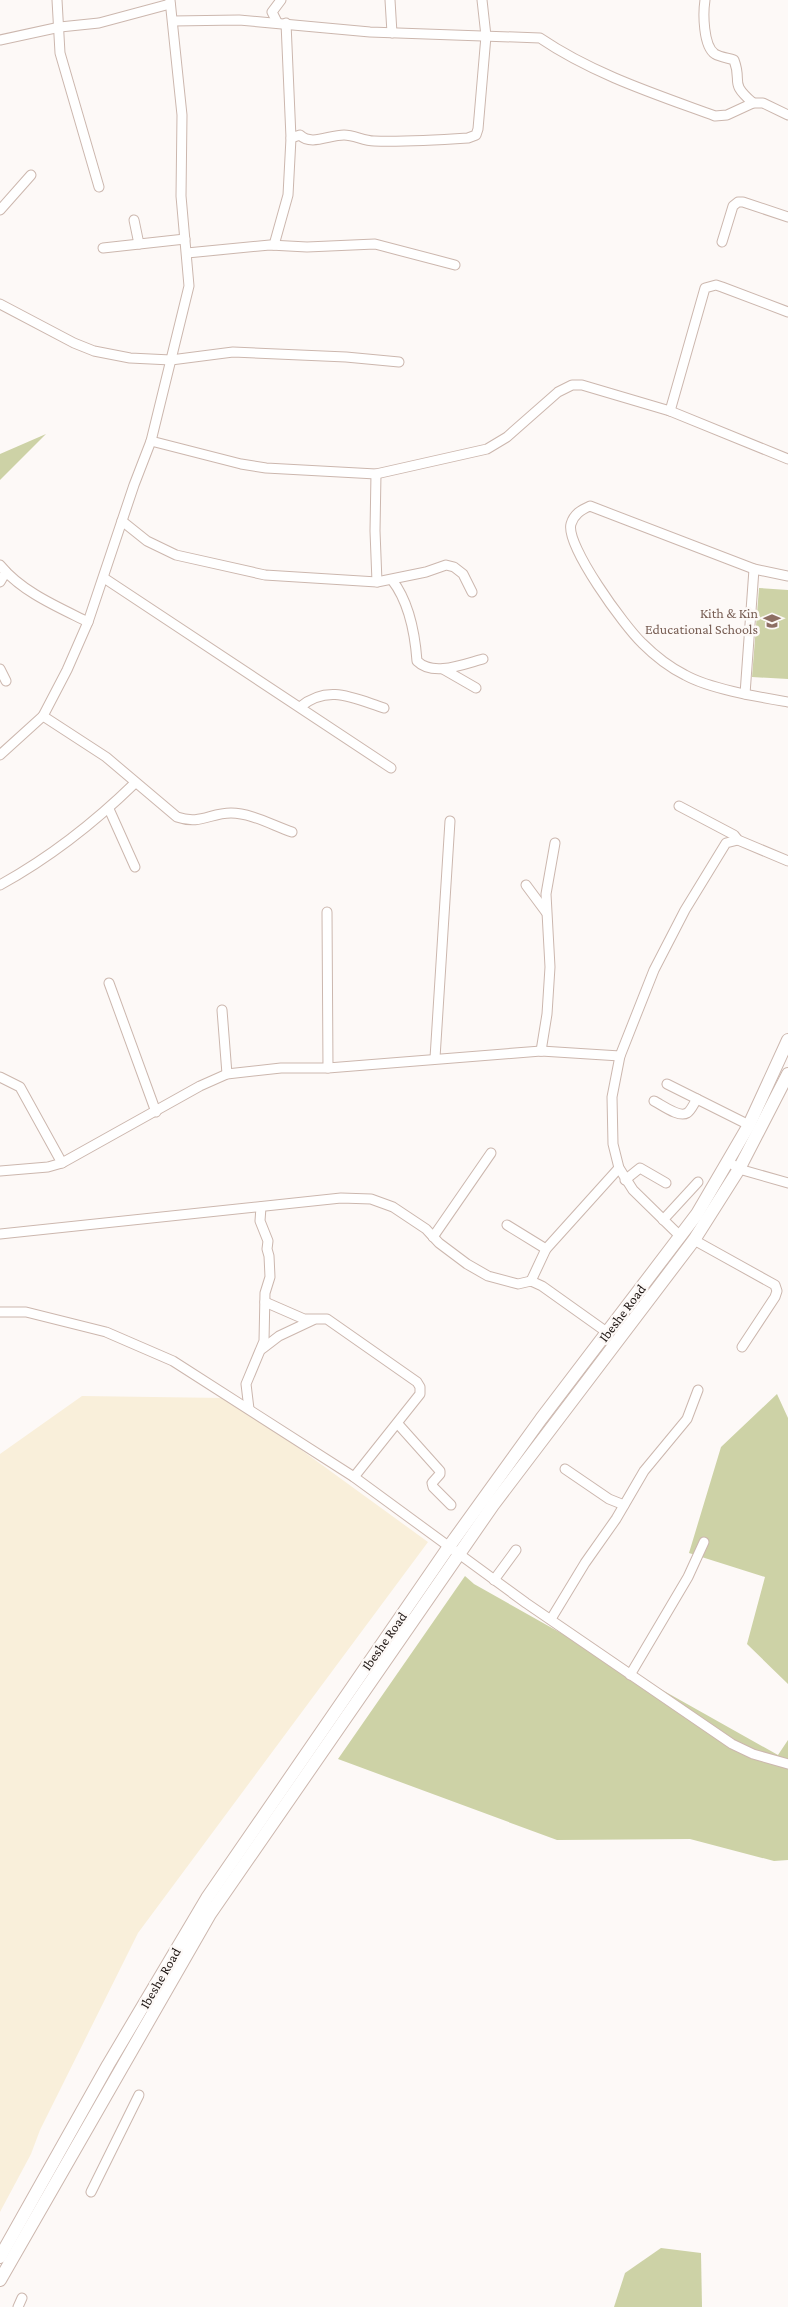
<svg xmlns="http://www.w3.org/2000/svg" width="788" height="2307" font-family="'Crimson Pro',serif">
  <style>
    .industrial { fill: #f9efda }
    .green { fill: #cdd2a6 }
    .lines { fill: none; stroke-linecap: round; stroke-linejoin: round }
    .minor-casing { stroke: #ccb7ae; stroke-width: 11 }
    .secondary-casing { stroke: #ccb7ae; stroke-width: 14 }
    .minor { stroke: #fff; stroke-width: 9 }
    .secondary { stroke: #fff; stroke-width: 12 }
    .labels { text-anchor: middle; stroke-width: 5; stroke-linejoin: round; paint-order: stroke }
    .education-label { font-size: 14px; fill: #785e54; stroke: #fdf9f7; text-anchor: end }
    .street-label { font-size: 14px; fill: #201815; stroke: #fdf9f7 }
  </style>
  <rect width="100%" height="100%" fill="#fdf9f7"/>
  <polygon class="industrial" points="82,1396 225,1398 278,1433 428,1542 138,1933 40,2130 31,2154 0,2212 0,1454"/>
  <g class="green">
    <polygon points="46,434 0,480 0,454"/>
    <polygon points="759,588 788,590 788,679 752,677"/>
    <polygon points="777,1394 788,1418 788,1684 747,1644 765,1577 689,1553 721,1447"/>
    <polygon points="465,1576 474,1584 778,1755 788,1740 788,1860 774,1861 690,1839 557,1840 338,1759"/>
    <polygon points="661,2248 701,2253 702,2307 614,2307 625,2273"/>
  </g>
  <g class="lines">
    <g class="minor-casing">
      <g id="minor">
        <polyline points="57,0 60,53 99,187"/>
        <polyline points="390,0 392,33"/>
        <path d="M 705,0 C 703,13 703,46 715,54 C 720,57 728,58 734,60 C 743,84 728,81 753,103"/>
        <path d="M 173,21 L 239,20 L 370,32 L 540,38 C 593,74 655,94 715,116 L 727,115 L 753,103 L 763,103 L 788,115"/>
        <polyline points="277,22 272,12 281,0"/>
        <path d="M 286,23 L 291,138 L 300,135 C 311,146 329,135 344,135 C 354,135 364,141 374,141 C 406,142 437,140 468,138 L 476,135 L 478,129 L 486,36 L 482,0"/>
        <polyline points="0,40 60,27 99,23 170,4"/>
        <polyline points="0,210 31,175"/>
        <polyline points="134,220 139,244"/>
        <polyline points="722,242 733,206 738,202 743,202 788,217"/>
        <polyline points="274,245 288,195 291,138"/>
        <polyline points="103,248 185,239"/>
        <polyline points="187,253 270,245 307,247 375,244 455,265"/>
        <polyline points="0,304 74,343 94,351 130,358 171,360 233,352 346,357 399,362"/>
        <polyline points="670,411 705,288 716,285 722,287 788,312"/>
        <polyline points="151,441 241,464 266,468 376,474 487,449 507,437 558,392 572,385 582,385 670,411 788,459"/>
        <polyline points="376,474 375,531 377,582"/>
        <polyline points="122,521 147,541 176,555 265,575 377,582 426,572 446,565 454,567 463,574 472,592"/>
        <path d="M 0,565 C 22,592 58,607 88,622"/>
        <path d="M 788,576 L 754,569 L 590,506 C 581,510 574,514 571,524 C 565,545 625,627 642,643 C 654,655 669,667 685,675 C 710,689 759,697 788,702"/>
        <polyline points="104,578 391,768"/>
        <path d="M 392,580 C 410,603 415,634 417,661 C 433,677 464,664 483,659"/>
        <polyline points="0,582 6,572"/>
        <polyline points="0,669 6,681"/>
        <polyline points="443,669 476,688"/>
        <polyline points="745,694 754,569"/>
        <path d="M 300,707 C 328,684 353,698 384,708"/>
        <path d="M 43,716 L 106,757 L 177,817 C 200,825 210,813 231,813 C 251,813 274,826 292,832"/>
        <polyline points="0,755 43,716 67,670 88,622 134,485 151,441 189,286 181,196 182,115 170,0"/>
        <polyline points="679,806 734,835 738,840 788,861"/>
        <polyline points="109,809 135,867"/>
        <path d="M 0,885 C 49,858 95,822 135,783"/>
        <polyline points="526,885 546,912"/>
        <polyline points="327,912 328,1068"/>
        <polyline points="109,983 156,1112"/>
        <polyline points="222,1010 227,1074"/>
        <polyline points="541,1051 547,1014 550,967 546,894 555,843"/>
        <polyline points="435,1058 450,821"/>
        <polyline points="0,1077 20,1087 62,1163"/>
        <polyline points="667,1084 749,1125"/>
        <path d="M 654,1101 C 662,1105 679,1118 687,1113 C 691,1111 694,1103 697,1099"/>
        <polyline points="729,1162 739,1169 788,1183"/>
        <polyline points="0,1171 48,1167 62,1163 200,1086 227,1074 281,1068 328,1068 541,1051 620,1056"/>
        <polyline points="625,1180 640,1168 666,1183"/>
        <polyline points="663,1220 698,1182"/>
        <polyline points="507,1225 546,1249"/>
        <polyline points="0,1234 341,1198 371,1199 393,1207 426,1229 439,1243 467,1264 488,1276 518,1284 531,1281 542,1286 608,1333"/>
        <polyline points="433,1237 491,1153"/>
        <polyline points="681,1237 633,1190 619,1168 613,1144 612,1097 620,1056 654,970 685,910 726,843 738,840"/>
        <polyline points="694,1240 775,1285 777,1291 775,1297 742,1347"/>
        <polyline points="531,1281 546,1249 619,1168"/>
        <polyline points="265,1302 304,1319 327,1319 417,1382 420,1387 420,1394 354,1477"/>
        <polyline points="0,1312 26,1312 106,1332 173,1361 354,1477 526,1603 732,1744 753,1754 788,1764"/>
        <polyline points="262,1349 279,1336 313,1320"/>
        <polyline points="249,1409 246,1384 264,1341 265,1293 270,1277 269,1256 267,1249 268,1241 260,1221 261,1207"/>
        <polyline points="398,1424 440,1471 440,1474 432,1483 433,1487 451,1505"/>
        <polyline points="565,1469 609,1499 624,1505"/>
        <polyline points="494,1580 516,1550"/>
        <polyline points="551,1619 585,1563 616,1519 644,1471 687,1419 698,1390"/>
        <polyline points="630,1675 688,1577 704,1542"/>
        <polyline points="91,2192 139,2095"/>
        <polyline points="18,2307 22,2298"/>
      </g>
    </g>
    <g class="secondary-casing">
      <g id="secondary">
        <polyline points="0,2257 108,2065 207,1898 448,1548 541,1419 697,1214 749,1125 788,1040"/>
        <polyline points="0,2280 210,1914 493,1505 694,1240 739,1169 788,1074"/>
      </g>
    </g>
    <use href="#minor" class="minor"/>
    <use href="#secondary" class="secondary"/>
  </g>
  <defs>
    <g id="school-bare" transform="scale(1.35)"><path d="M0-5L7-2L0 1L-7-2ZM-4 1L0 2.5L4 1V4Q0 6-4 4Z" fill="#8d6e63" stroke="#fdf9f7" stroke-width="2.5" paint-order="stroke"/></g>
  </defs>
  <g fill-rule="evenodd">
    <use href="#school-bare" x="772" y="621"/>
  </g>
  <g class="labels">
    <g class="education-label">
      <text x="758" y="618">Kith &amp; Kin<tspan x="758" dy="16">Educational Schools</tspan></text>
    </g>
    <g class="street-label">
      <text transform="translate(622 1313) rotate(-53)" y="5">Ibeshe Road</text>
      <text transform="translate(384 1641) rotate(-55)" y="5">Ibeshe Road</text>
      <text transform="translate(160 1978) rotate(-60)" y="5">Ibeshe Road</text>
    </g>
  </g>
</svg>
